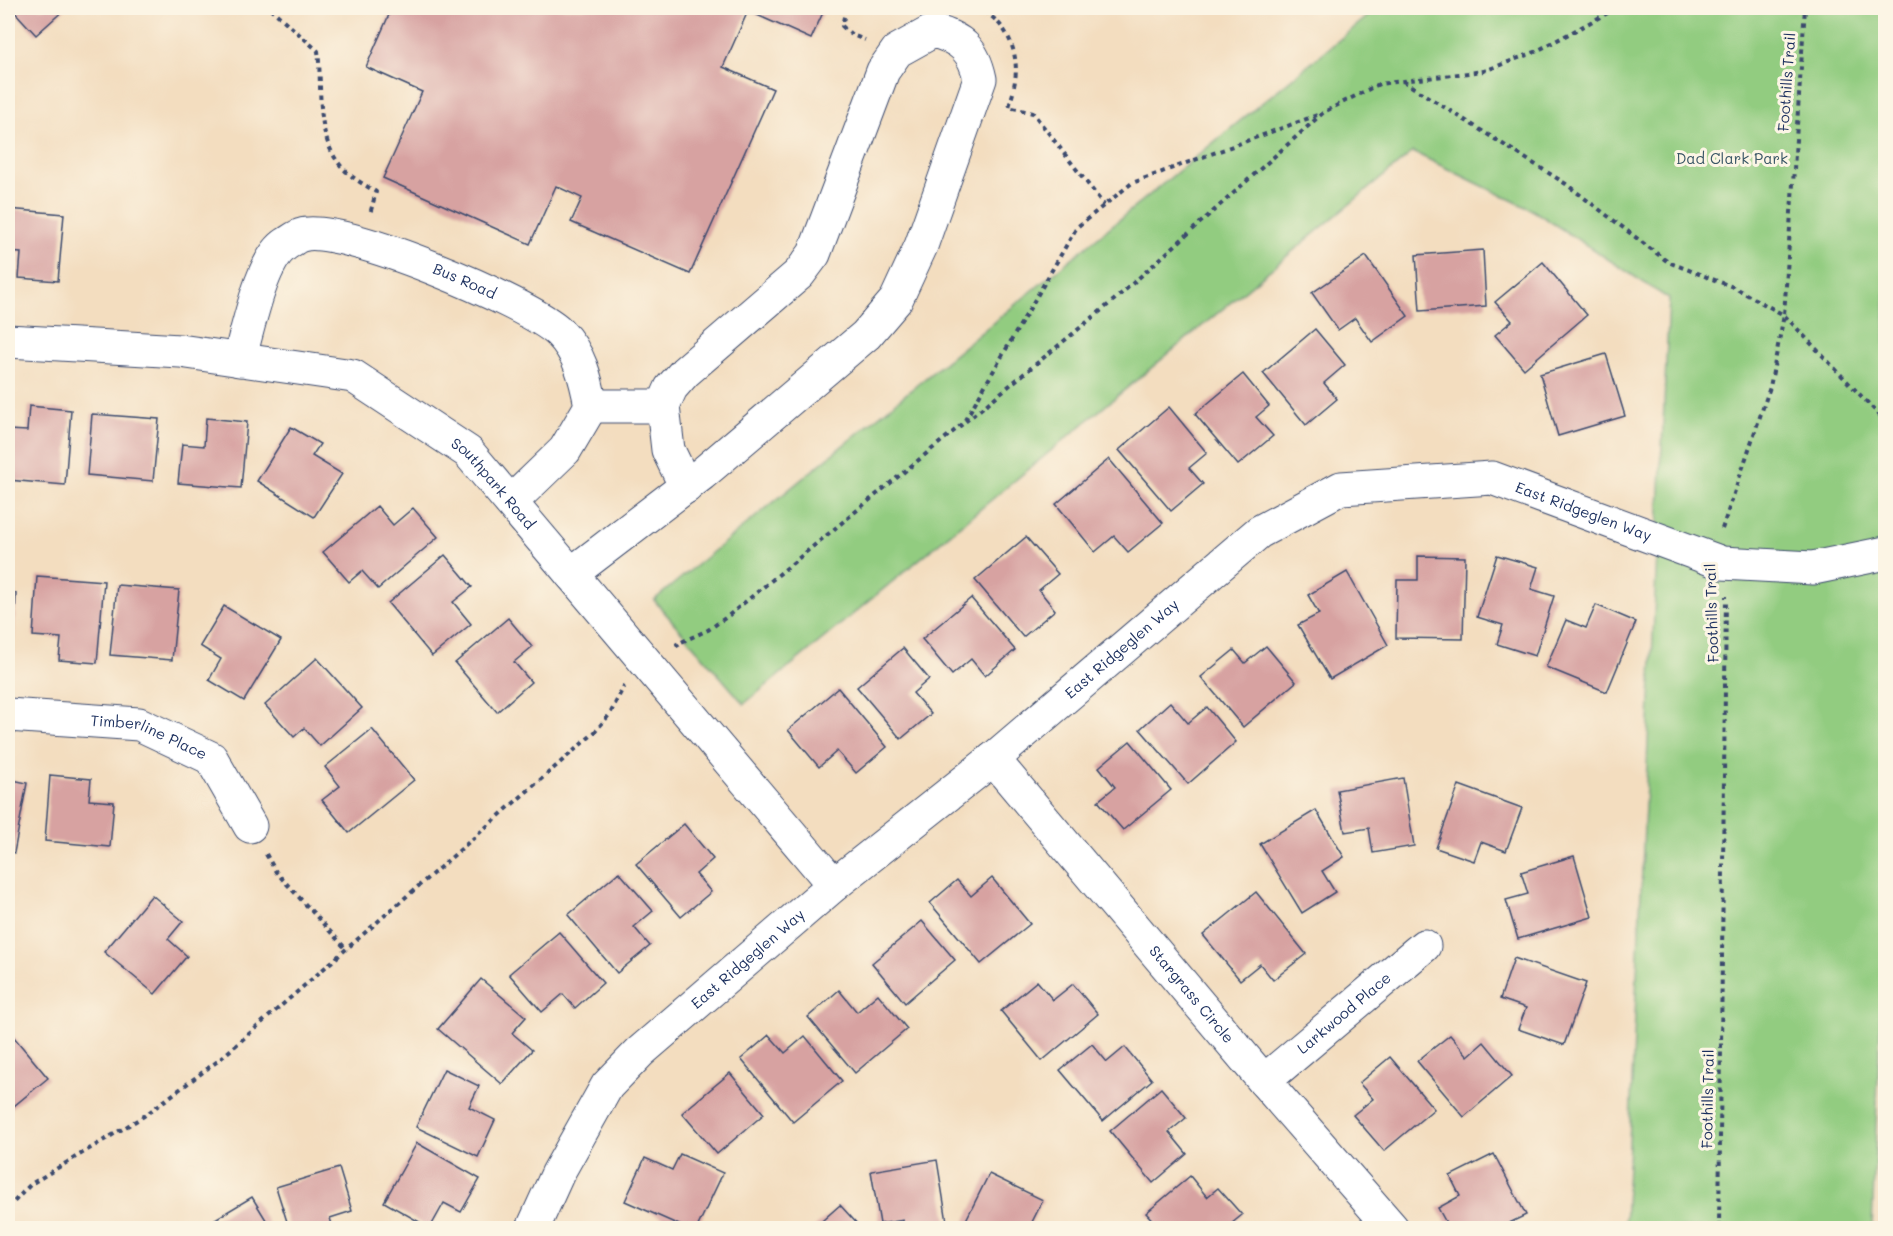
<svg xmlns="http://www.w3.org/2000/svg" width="1893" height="1236" font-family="Mali,sans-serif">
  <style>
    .green { fill: #92cc80; stroke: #567e6f; stroke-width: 1.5 }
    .building { fill: #d7a2a1 }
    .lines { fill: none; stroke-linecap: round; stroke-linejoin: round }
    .minor-casing { stroke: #3b496d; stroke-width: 35 }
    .path { stroke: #3b496d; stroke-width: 4; stroke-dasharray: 4.5 4.5; stroke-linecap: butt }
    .minor { stroke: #fff; stroke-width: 33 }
    .labels { text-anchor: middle; stroke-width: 6; stroke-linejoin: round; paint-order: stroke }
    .street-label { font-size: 15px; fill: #1b2f5e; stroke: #fcf5e5 }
    .park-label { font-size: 15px; fill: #395666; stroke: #fcf5e5 }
  </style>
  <rect width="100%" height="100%" fill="#fcf5e5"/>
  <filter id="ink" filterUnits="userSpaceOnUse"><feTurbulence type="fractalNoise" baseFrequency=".0167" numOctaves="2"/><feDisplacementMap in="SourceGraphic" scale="12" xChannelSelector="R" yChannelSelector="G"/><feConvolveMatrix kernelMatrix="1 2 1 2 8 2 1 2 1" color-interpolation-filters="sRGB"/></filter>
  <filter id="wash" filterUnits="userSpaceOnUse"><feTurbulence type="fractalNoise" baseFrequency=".008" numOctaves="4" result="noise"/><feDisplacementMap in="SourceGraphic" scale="24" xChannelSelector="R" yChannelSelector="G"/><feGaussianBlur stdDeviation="1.35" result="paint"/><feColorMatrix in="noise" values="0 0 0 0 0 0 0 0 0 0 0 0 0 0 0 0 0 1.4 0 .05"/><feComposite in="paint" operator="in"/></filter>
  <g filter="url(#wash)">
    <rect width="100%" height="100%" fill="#f3ddbf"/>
    <polygon class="green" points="1378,8 1885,8 1886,880 1872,1228 1625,1228 1669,299 1534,211 1413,152 744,704 654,600"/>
    <g id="blocks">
      <g class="building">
        <polygon points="11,8 66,8 36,35"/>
        <polygon points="392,8 825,8 811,39 748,11 723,67 773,89 690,274 571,222 582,198 556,186 530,244 383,178 422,92 366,67"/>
        <polygon points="8,209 64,214 58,281 19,278 21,253 8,252"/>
        <polygon points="1483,250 1486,306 1420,311 1416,255"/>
        <polygon points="1366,256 1408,316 1372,342 1355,318 1338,330 1312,293"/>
        <polygon points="1543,262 1587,315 1524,369 1495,335 1512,321 1495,302"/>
        <polygon points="1315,329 1345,365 1324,383 1337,399 1306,425 1263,373"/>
        <polygon points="1606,354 1625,416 1558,436 1540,374"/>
        <polygon points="1243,374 1269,406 1256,417 1273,436 1238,465 1195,414"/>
        <polygon points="29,406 71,410 65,485 8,480 8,430 27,431"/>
        <polygon points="1169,407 1207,453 1189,468 1203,484 1171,511 1119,450"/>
        <polygon points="92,414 159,419 153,481 87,475"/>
        <polygon points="206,418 247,422 241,488 178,483 182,444 204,446"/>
        <polygon points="291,427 320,444 312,456 342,474 314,517 257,481"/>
        <polygon points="1109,459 1163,523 1128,552 1114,536 1095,552 1056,504"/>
        <polygon points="377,506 393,525 413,508 438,537 378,589 362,571 349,582 323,552"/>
        <polygon points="1026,537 1058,574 1039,590 1055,610 1023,637 975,580"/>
        <polygon points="445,555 472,587 453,602 471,624 432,656 388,603"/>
        <polygon points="1497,555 1538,567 1531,589 1554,596 1535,656 1497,644 1503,625 1477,617"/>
        <polygon points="1418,556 1465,557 1463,639 1396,638 1397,580 1418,580"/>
        <polygon points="1347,572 1388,645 1330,679 1298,625 1319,614 1308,595"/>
        <polygon points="37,576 104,581 97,663 59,660 61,638 33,636"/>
        <polygon points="117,585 179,590 172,660 110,655"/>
        <polygon points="8,592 16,593 14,640 8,640"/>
        <polygon points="971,598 1015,650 985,676 971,659 952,675 922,639"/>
        <polygon points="1596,605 1636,622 1607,692 1546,667 1566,620 1586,628"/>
        <polygon points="224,606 281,640 244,701 209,680 221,659 200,646"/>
        <polygon points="508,618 532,647 514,662 531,682 497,712 455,663"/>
        <polygon points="1266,646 1296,682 1243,727 1201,677 1234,650 1245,663"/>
        <polygon points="903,648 929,679 913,693 931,714 901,739 857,687"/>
        <polygon points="317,658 362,708 320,746 304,728 294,737 265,705"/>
        <polygon points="838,688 887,747 856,773 837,751 819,767 788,730"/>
        <polygon points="1170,702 1188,723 1207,707 1236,742 1188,784 1140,729"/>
        <polygon points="372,729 414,780 349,833 322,800 340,786 325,767"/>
        <polygon points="1130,741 1171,790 1123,830 1098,801 1115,787 1099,767"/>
        <polygon points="50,775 91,779 89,800 114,802 110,847 45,841"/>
        <polygon points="1403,778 1414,846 1373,853 1369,828 1345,832 1337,790"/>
        <polygon points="8,779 27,783 14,853 8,852"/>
        <polygon points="1459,785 1522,808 1506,851 1481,842 1474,861 1436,848"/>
        <polygon points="1316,810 1344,857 1322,871 1335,892 1302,913 1260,844"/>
        <polygon points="684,824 713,859 696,874 711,892 681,917 636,864"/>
        <polygon points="1574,856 1592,917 1518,939 1506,900 1528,894 1521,872"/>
        <polygon points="619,872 653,911 634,927 650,946 617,973 568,915"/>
        <polygon points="992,878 1030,924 981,964 930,903 957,880 971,896"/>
        <polygon points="1256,892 1306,954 1273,980 1260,964 1240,980 1203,935"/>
        <polygon points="152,895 183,921 168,939 187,956 155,994 104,952"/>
        <polygon points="922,921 955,960 905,1003 872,963"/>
        <polygon points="559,932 603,983 575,1008 563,994 542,1012 509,974"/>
        <polygon points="1514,958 1586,983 1564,1045 1518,1029 1526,1008 1500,999"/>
        <polygon points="481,979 526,1017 512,1033 532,1050 502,1084 438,1029"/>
        <polygon points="1037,981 1053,1000 1073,984 1098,1014 1042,1061 1001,1011"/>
        <polygon points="839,990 857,1012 878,994 907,1029 855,1073 808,1017"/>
        <polygon points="8,1030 48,1078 9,1110 8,1108"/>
        <polygon points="769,1035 785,1053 805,1036 842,1081 793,1122 741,1059"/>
        <polygon points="1450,1035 1468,1056 1484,1042 1512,1076 1464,1117 1417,1061"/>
        <polygon points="1092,1044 1107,1062 1125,1047 1152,1080 1103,1121 1060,1070"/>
        <polygon points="1390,1057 1434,1109 1384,1151 1353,1115 1373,1099 1359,1083"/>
        <polygon points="444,1069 479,1086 469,1107 495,1120 478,1157 416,1127"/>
        <polygon points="730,1073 764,1114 717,1154 682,1113"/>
        <polygon points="1161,1088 1186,1118 1169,1132 1187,1154 1153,1183 1110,1131"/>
        <polygon points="417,1143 480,1179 461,1212 444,1203 430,1228 384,1202"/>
        <polygon points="680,1154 723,1173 697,1228 686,1228 625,1201 645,1158 672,1170"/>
        <polygon points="1494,1154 1526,1215 1499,1228 1449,1228 1438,1208 1460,1196 1450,1176"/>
        <polygon points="937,1160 948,1228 904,1228 903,1220 880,1224 871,1171"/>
        <polygon points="339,1168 352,1211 330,1218 333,1228 289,1228 276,1187"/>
        <polygon points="989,1174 1043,1200 1029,1228 962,1228"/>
        <polygon points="1190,1176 1207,1197 1218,1188 1242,1215 1226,1228 1160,1228 1146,1213"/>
        <polygon points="252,1197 271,1228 200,1228"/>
        <polygon points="840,1205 861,1228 814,1228"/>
      </g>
    </g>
  </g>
  <g filter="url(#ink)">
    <use href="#blocks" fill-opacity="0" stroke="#3b496d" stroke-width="1.5"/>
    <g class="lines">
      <g class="minor-casing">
        <g id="minor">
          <path id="s1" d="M 8,341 L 180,351 L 353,376 L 468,452 L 834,885"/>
          <path id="s2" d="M 239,360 C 248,330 261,260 286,244 C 291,241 297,236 302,235 C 340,223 529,303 559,332 C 580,353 586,379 591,406 L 565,450 L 511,502"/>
          <polyline points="663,406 668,450 686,487"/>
          <path d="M 571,574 L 702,474 L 866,335 L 896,300 L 921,246 L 980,79 C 974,50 961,38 933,31 L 897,51 L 883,71 L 814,254 L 799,274 L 685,372 L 671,388 L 663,406 L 591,406"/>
          <path id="s3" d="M 8,715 L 139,724 L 211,758 L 250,826"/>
          <path id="s4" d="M 993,759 L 1264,1081 L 1392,1228"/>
          <path id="s5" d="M 1264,1081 L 1424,946"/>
          <path id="s6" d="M 533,1228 L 558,1173 L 607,1086 L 640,1052 L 834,885 L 993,759 L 1259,532 L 1341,488 L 1492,478 L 1722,563 L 1813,568 L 1886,553"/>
        </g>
      </g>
      <g class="path">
        <path d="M 270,8 L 318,51 C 323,92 313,143 349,174 C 357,181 367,186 376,192 L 370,214"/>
        <polyline points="846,8 842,26 852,35 865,40"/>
        <path d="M 976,8 C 1008,20 1021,55 1014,86"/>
        <polyline points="1403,81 1566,184 1668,262 1733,287 1784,315 1886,422"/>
        <polyline points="1013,93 1009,107 1033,113 1104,205"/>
        <polyline points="965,420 1077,227 1132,183 1320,114"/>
        <polyline points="1722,529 1770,387 1784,315 1805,8"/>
        <polyline points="679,647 677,644 708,630 728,616 1114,300 1324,112 1379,84 1484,71 1535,52 1617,8"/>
        <polyline points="266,854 276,872 347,950"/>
        <polyline points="8,1208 31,1184 144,1116 219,1060 594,733 610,714 624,686"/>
        <polyline points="1719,1228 1726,596"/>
      </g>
      <use href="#minor" class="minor"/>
    </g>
  </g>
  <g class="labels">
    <g class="street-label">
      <text transform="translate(1787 82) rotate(-86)" y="5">Foothills Trail</text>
      <text dy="5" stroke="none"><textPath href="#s2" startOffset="316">Bus Road</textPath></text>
      <text dy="5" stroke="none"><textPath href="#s1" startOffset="525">Southpark Road</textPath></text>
      <text dy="5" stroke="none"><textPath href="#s6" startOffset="1358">East Ridgeglen Way</textPath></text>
      <text transform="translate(1712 613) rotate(-92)" y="5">Foothills Trail</text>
      <text dy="5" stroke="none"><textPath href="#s6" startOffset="836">East Ridgeglen Way</textPath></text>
      <text dy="5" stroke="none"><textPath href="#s3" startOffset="144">Timberline Place</textPath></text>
      <text dy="5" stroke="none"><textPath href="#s6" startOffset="350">East Ridgeglen Way</textPath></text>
      <text dy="5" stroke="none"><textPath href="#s4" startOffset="308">Stargrass Circle</textPath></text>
      <text dy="5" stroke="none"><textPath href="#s5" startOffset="105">Larkwood Place</textPath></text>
      <text transform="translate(1708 1099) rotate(-89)" y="5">Foothills Trail</text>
    </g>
    <g class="park-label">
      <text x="1732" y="164">Dad Clark Park</text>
    </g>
  </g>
  <rect width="1893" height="1236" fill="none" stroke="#fcf5e5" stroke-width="30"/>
</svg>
